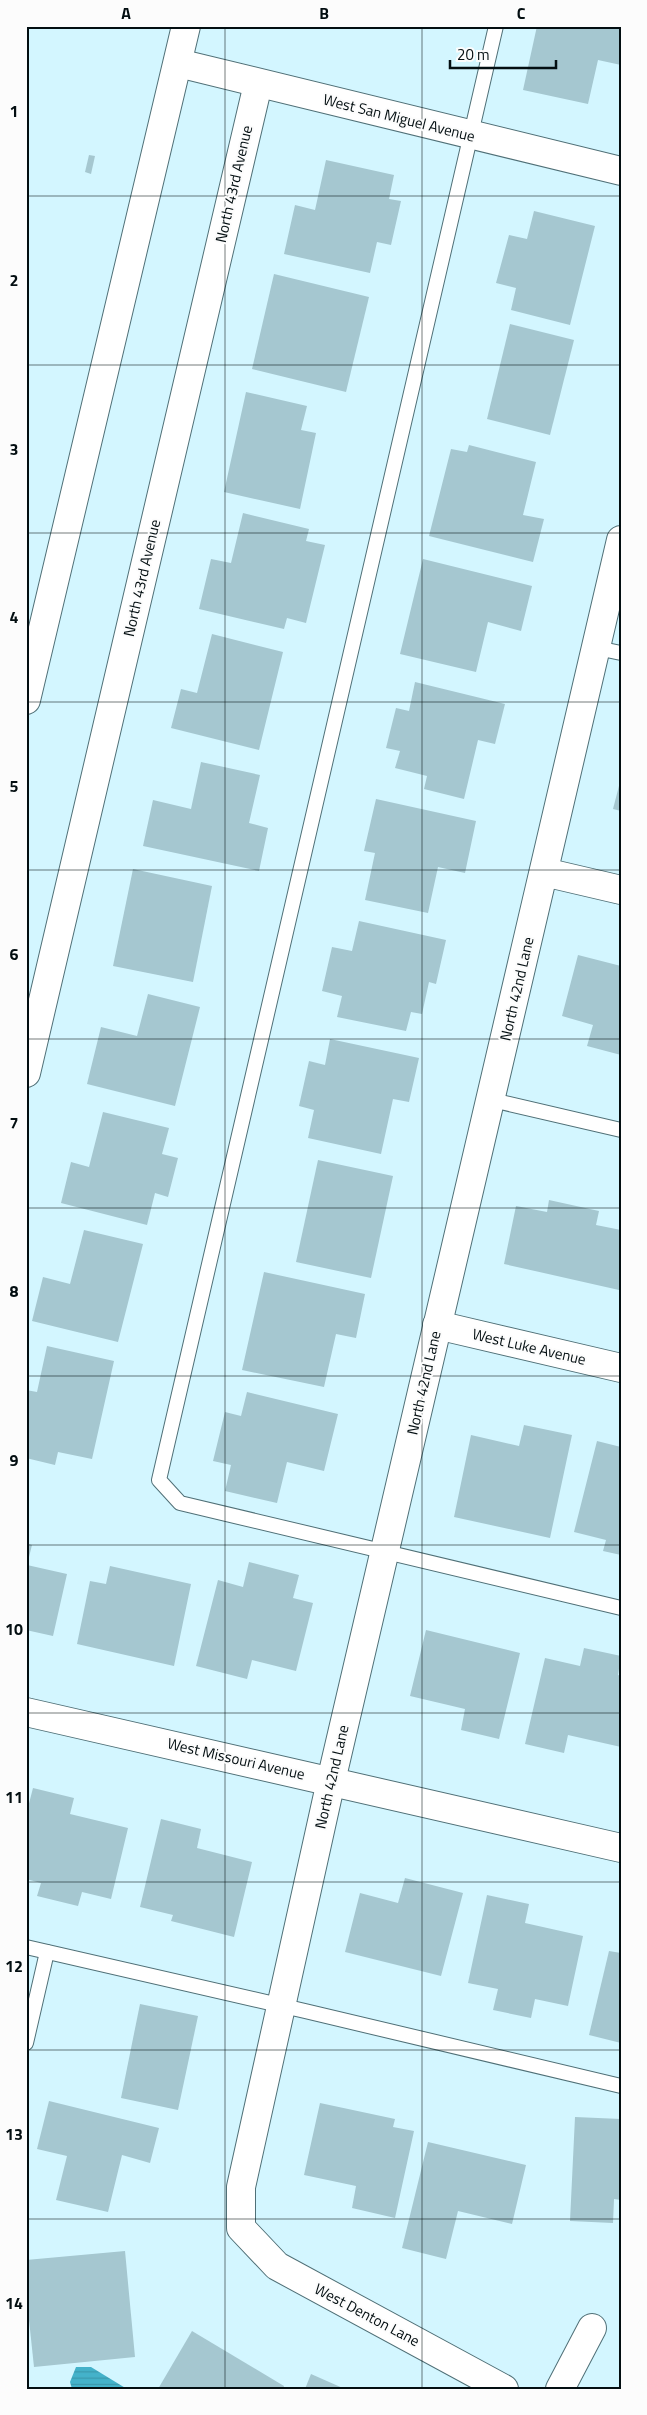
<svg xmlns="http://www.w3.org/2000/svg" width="647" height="2415" font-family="'Titillium Web',sans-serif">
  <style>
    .water { fill: url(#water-rules) }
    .building { fill: #a5c7d0 }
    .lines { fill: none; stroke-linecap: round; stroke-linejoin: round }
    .lane-casing { stroke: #507077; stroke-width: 16 }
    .street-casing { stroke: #507077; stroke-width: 30 }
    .secondary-casing { stroke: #507077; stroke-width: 30 }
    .lane { stroke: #fff; stroke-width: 14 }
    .street { stroke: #fff; stroke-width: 28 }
    .secondary { stroke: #fff; stroke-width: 28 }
    .grid { fill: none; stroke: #030e11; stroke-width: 1; stroke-opacity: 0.55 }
    .labels { text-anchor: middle; stroke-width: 4; stroke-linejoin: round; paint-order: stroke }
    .street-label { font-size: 15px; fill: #030e11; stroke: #fcfcfc }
    .neatline { fill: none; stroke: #030e11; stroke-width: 2 }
    .grid-label { font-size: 16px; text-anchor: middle; font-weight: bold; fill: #030e11 }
  </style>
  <defs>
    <pattern id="water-rules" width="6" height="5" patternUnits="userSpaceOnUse" patternTransform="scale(1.25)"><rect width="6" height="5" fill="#44b2ca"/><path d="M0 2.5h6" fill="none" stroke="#3a98ac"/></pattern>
  </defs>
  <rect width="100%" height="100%" fill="#d3f6ff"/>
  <polygon class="water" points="76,2367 91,2367 127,2389 72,2389 70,2382"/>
  <g class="building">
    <polygon points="537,26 621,26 621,65 598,60 588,104 523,90"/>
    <polygon points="89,155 95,156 91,174 85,172"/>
    <polygon points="326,160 394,175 389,199 401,201 391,245 377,242 370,273 284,254 295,205 315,210"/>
    <polygon points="534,211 595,226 570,325 511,310 516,288 496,283 509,235 527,239"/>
    <polygon points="274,274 369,297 346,392 252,369"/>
    <polygon points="510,324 574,340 550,435 487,419"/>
    <polygon points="246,392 307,406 301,430 316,433 300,509 224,492"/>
    <polygon points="469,445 536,462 523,515 544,519 533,562 429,536 451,449 467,452"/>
    <polygon points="243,513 309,529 306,541 325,545 306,623 287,618 284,629 199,609 211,559 231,563"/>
    <polygon points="423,559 532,586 521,631 488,622 476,672 400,654"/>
    <polygon points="212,634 283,652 259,750 171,728 181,689 197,693"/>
    <polygon points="415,682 505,704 495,744 478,740 464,799 424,789 427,776 395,768 400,751 386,748 396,708 409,711"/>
    <polygon points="201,762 260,775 249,823 268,828 259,871 143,846 153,800 191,809"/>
    <polygon points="620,782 621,782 621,811 613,809"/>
    <polygon points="376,799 476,821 465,873 438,867 428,913 365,900 375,853 364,851"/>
    <polygon points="133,869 212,886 193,982 113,966"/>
    <polygon points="359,921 446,940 436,984 429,982 422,1014 411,1012 406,1031 337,1017 342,996 322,991 332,947 352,951"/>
    <polygon points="578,955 621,966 621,1055 587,1046 593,1025 562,1016"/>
    <polygon points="148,994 200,1007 175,1106 87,1084 101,1027 137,1036"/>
    <polygon points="330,1039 419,1058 409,1102 393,1099 381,1154 308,1138 314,1110 299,1106 309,1061 325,1065"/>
    <polygon points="103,1112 169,1128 162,1154 178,1158 168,1197 155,1193 147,1225 61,1203 71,1162 89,1167"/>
    <polygon points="318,1160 393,1176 371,1278 296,1262"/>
    <polygon points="549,1200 599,1211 596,1225 621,1230 619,1290 504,1264 516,1206 547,1212"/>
    <polygon points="84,1230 143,1244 118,1342 32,1321 43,1277 70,1284"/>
    <polygon points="264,1272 365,1294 356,1338 336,1334 324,1387 242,1370"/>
    <polygon points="47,1346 114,1361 92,1459 58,1452 55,1465 26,1458 26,1390 37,1392"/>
    <polygon points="247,1392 338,1414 324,1471 287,1462 277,1503 225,1491 231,1465 213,1461 225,1412 241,1416"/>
    <polygon points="524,1425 572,1435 550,1538 454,1517 471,1435 519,1446"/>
    <polygon points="597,1441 621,1447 621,1555 603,1551 606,1540 574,1532"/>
    <polygon points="26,1543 32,1545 27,1565 67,1574 53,1636 26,1630"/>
    <polygon points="249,1562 299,1575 293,1598 313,1603 296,1671 252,1660 247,1679 196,1666 218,1580 243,1587"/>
    <polygon points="110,1566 191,1584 174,1666 77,1644 90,1581 106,1584"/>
    <polygon points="426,1630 520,1653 499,1739 461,1730 465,1709 410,1696"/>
    <polygon points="584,1648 621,1656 618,1675 621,1676 621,1747 568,1735 564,1753 525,1744 545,1658 580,1666"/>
    <polygon points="33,1788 74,1798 70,1814 128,1828 111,1899 82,1892 78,1906 37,1896 41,1883 26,1879 26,1815"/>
    <polygon points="161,1819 201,1829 197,1848 252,1862 234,1937 171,1921 173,1915 140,1907"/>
    <polygon points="405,1878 463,1893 441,1976 345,1952 360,1893 398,1903"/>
    <polygon points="487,1895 529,1904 525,1923 583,1936 568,2006 535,1999 531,2018 493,2010 498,1989 468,1983"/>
    <polygon points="609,1951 621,1953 621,2043 589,2035"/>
    <polygon points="140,2004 198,2016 178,2110 121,2098"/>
    <polygon points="49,2101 159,2128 150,2163 122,2155 108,2212 56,2200 67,2156 37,2149"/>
    <polygon points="320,2103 395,2119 393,2127 414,2131 395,2218 352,2208 356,2186 304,2175"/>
    <polygon points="575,2117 621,2119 621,2200 614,2199 613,2223 570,2221"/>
    <polygon points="428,2142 526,2165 512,2224 458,2211 446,2259 402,2248"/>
    <polygon points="125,2251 135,2357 34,2367 26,2292 26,2260"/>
    <polygon points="192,2331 284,2386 283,2389 158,2389"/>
    <polygon points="311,2374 345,2389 305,2389"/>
  </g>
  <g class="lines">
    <g class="lane-casing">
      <g id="lane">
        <polyline points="496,26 159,1480 180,1503 621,1608"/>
        <polyline points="597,648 621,653"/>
        <polyline points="492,1100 621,1130"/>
        <polyline points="26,1947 305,2011 621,2086"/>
        <polyline points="26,2043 47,1952"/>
      </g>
    </g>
    <g class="street-casing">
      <g id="street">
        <polyline points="178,63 621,171"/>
        <polyline points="544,872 621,890"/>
        <polyline points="26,1073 258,84"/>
        <polyline points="437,1325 621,1368"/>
        <polyline points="26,1712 621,1848"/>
        <polyline points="504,2389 277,2266 241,2228 241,2187 331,1781 621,540"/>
        <polyline points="560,2389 592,2328"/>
      </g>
    </g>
    <g class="secondary-casing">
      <polyline id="secondary" points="26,700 186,26"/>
    </g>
    <use href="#lane" class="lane"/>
    <use href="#street" class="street"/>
    <use href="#secondary" class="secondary"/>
  </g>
  <path class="grid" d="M 225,26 L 225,2389M 422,26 L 422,2389M 26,196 L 621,196M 26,365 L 621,365M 26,533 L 621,533M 26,702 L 621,702M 26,870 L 621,870M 26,1039 L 621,1039M 26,1208 L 621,1208M 26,1376 L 621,1376M 26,1545 L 621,1545M 26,1713 L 621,1713M 26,1882 L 621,1882M 26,2050 L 621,2050M 26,2219 L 621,2219"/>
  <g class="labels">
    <g class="street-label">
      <text transform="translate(399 118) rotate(14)" y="5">West San Miguel Avenue</text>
      <text transform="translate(234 184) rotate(-77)" y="5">North 43rd Avenue</text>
      <text transform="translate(142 578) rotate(-77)" y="5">North 43rd Avenue</text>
      <text transform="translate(517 989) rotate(-77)" y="5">North 42nd Lane</text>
      <text transform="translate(529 1347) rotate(13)" y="5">West Luke Avenue</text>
      <text transform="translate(424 1383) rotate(-77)" y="5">North 42nd Lane</text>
      <text transform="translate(236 1759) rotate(13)" y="5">West Missouri Avenue</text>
      <text transform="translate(332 1777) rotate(-77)" y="5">North 42nd Lane</text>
      <text transform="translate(367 2315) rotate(28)" y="5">West Denton Lane</text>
    </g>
  </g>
  <rect width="647" height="2415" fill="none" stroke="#fcfcfc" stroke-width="55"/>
  <path d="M450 60v8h106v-8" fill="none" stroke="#030e11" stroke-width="2.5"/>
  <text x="457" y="60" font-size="15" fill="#030e11" stroke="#fcfcfc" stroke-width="4" paint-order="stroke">20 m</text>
  <rect x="28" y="28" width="592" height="2360" class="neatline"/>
  <g class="grid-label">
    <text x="126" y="19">A</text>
    <text x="324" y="19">B</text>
    <text x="521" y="19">C</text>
    <text x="14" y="117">1</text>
    <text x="14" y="286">2</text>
    <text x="14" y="455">3</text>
    <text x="14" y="623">4</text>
    <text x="14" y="792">5</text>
    <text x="14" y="960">6</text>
    <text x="14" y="1129">7</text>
    <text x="14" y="1297">8</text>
    <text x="14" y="1466">9</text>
    <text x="14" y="1635">10</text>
    <text x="14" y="1803">11</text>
    <text x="14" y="1972">12</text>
    <text x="14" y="2140">13</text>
    <text x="14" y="2309">14</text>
  </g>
</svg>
